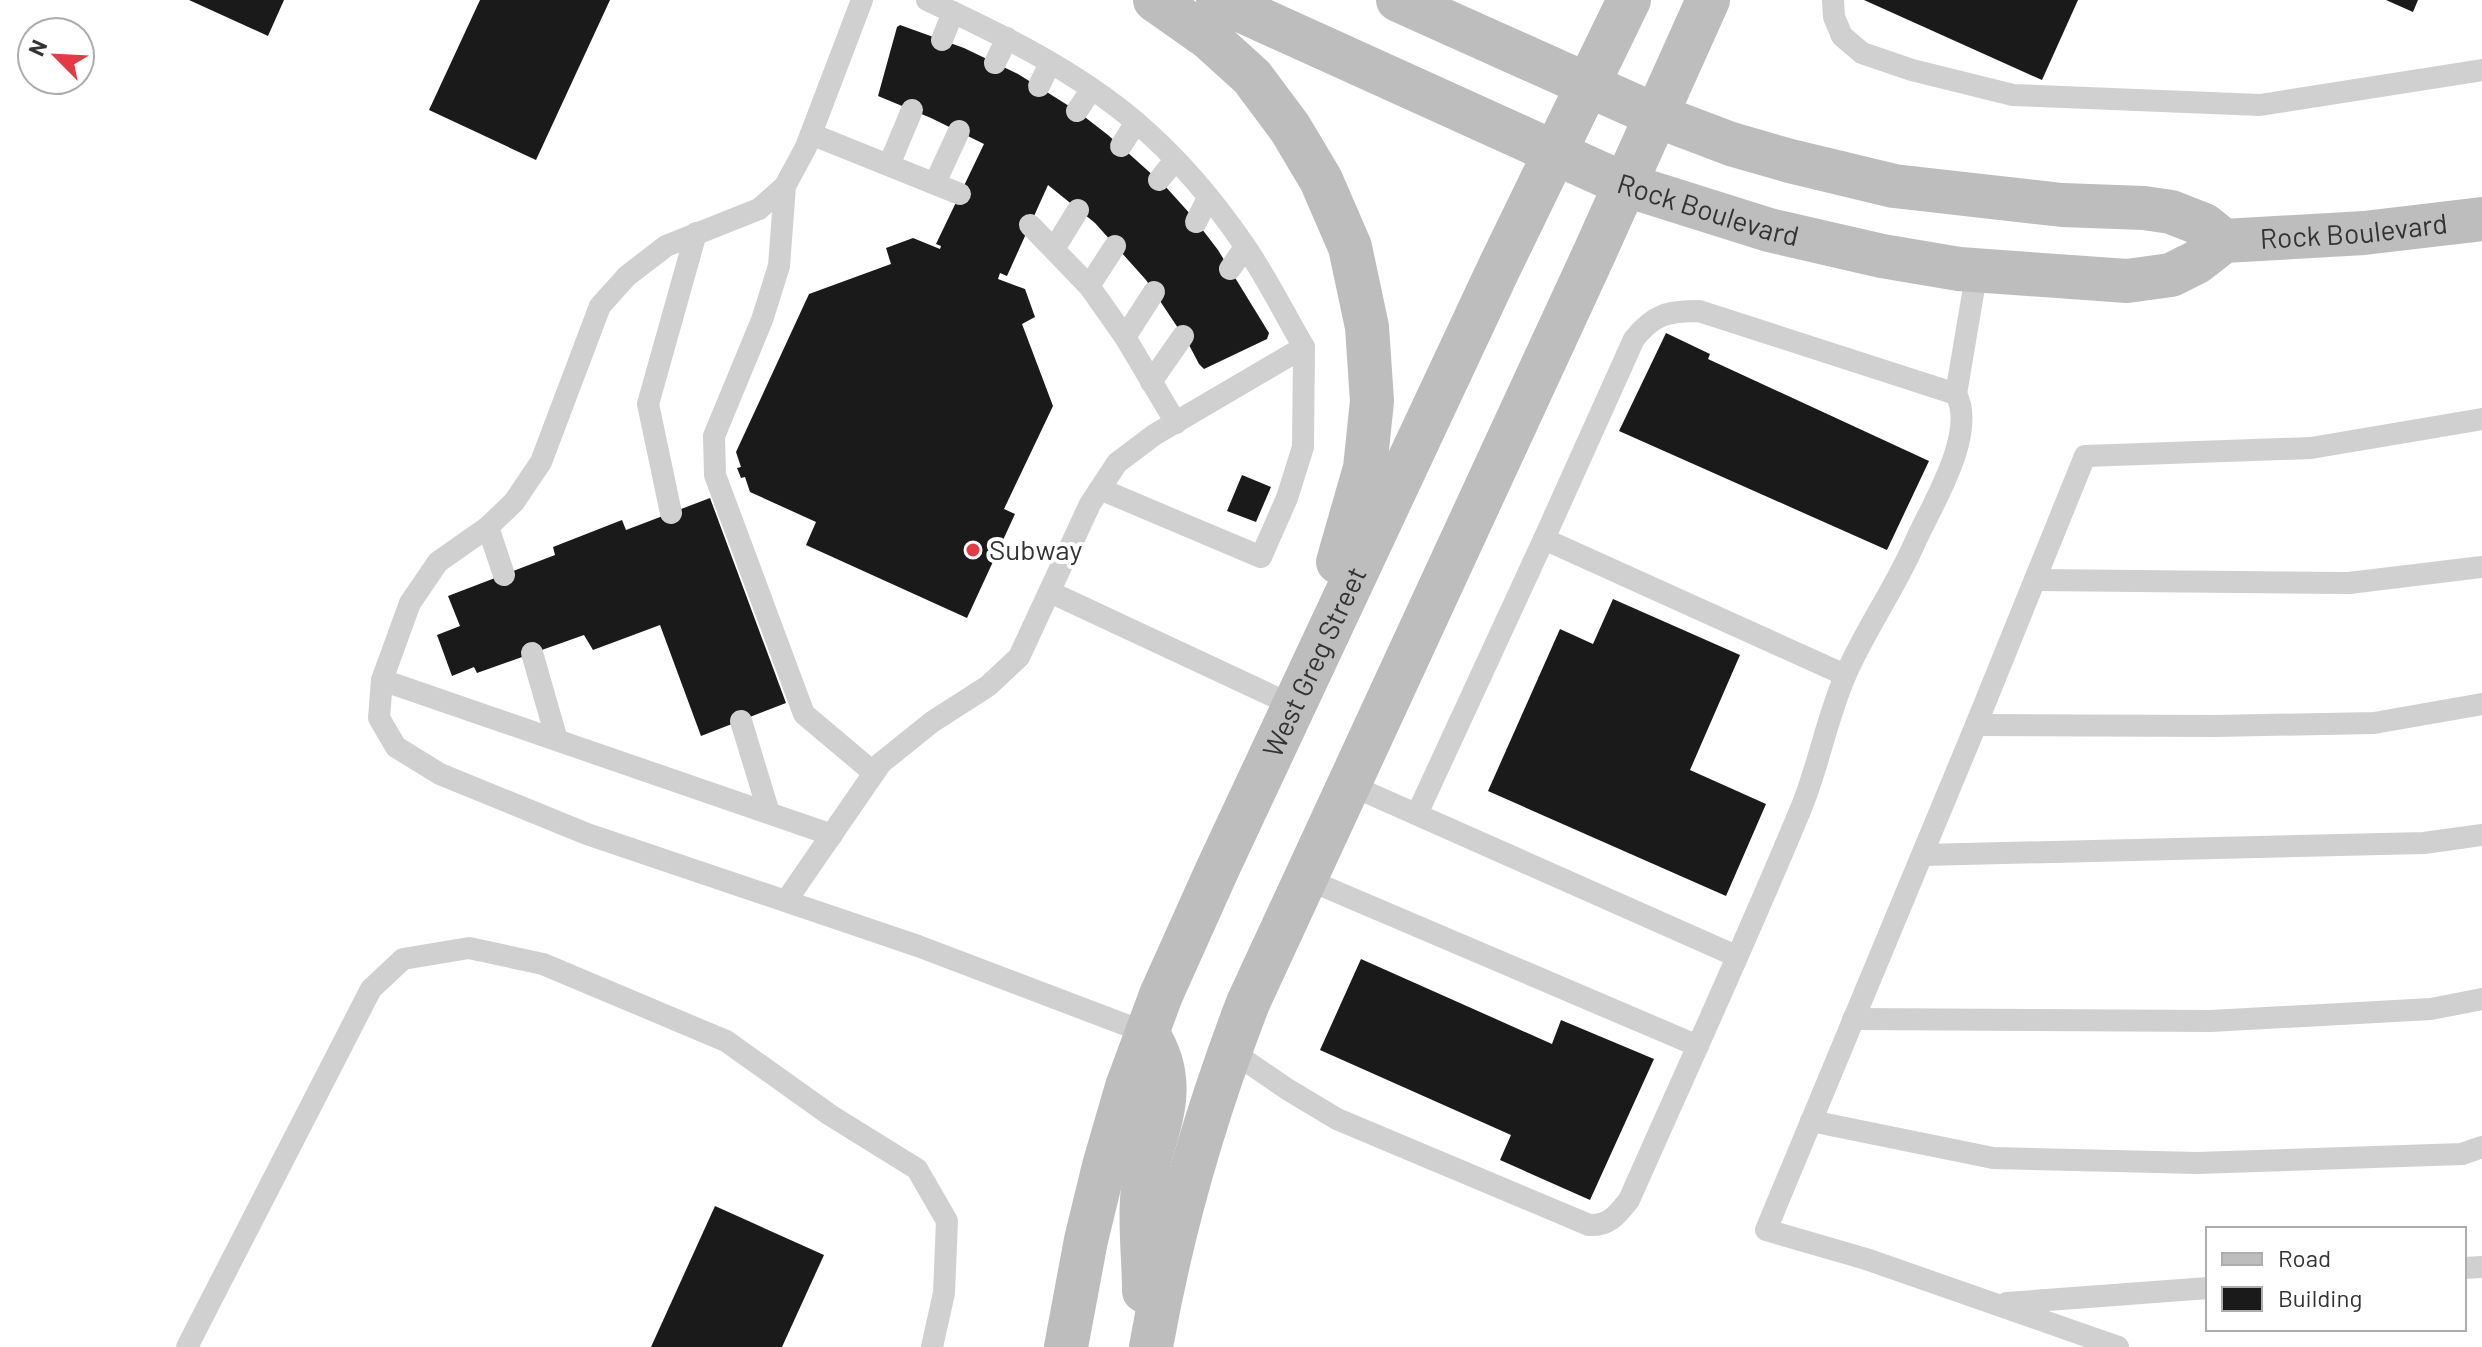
<svg xmlns="http://www.w3.org/2000/svg" width="2482" height="1347" font-family="Barlow,sans-serif">
  <style>
    .building { fill: #1a1a1a }
    .lines { fill: none; stroke-linecap: round; stroke-linejoin: round }
    .lane { stroke: #d0d0d0; stroke-width: 22 }
    .secondary { stroke: #bdbdbd; stroke-width: 44 }
    .poi-dot { fill: #e63946; stroke: #fff; stroke-width: 3 }
    .labels { text-anchor: middle; stroke-width: 8; stroke-linejoin: round; paint-order: stroke }
    .street-label { font-size: 28px; fill: #333; stroke: #fff }
    .poi-label { font-size: 28px; fill: #333; stroke: #fff; text-anchor: start }
  </style>
  <rect width="100%" height="100%" fill="#fff"/>
  <g class="building">
    <polygon points="189,0 284,0 268,36"/>
    <polygon points="480,0 610,0 536,160 429,110"/>
    <polygon points="1864,0 2078,0 2042,80"/>
    <polygon points="2386,0 2418,0 2413,12"/>
    <polygon points="900,25 964,48 1018,74 1077,111 1108,135 1165,186 1192,216 1218,250 1269,333 1267,339 1204,369 1199,364 1188,343 1146,280 1095,223 1048,185 1007,276 1000,273 998,279 1025,289 1035,317 1022,324 1053,406 1004,509 1015,514 967,618 806,545 816,522 750,492 745,477 741,478 737,468 741,467 736,452 809,294 891,264 886,248 913,238 940,249 941,246 936,244 984,144 931,118 878,96 897,27"/>
    <polygon points="1666,333 1710,354 1708,359 1929,461 1887,550 1619,431"/>
    <polygon points="1242,475 1271,487 1256,522 1227,511"/>
    <polygon points="710,498 786,703 701,736 660,625 593,650 584,635 477,673 474,667 452,676 437,635 460,626 448,596 555,555 553,547 622,520 626,530"/>
    <polygon points="1613,599 1740,655 1690,770 1766,804 1726,896 1488,791 1560,629 1593,644"/>
    <polygon points="1361,959 1552,1044 1561,1020 1654,1059 1590,1200 1500,1160 1511,1135 1320,1050"/>
    <polygon points="715,1206 824,1255 782,1347 651,1347"/>
  </g>
  <g class="lines">
    <g class="lane">
      <polyline points="862,0 806,147 785,186 759,209 666,246 627,276 600,306 541,462 514,502 488,527 438,562 410,603 382,680 379,718 396,747 440,774 587,834 918,946 1147,1033"/>
      <polyline points="1833,0 1834,17 1842,36 1862,53 1912,70 2013,95 2260,105 2482,70"/>
      <polyline points="942,40 953,12"/>
      <polyline points="995,63 1007,38"/>
      <polyline points="1039,86 1050,63"/>
      <polyline points="1077,111 1091,90"/>
      <polyline points="811,134 960,194"/>
      <polyline points="1121,146 1136,122"/>
      <polyline points="889,165 912,110"/>
      <polyline points="1159,180 1175,160"/>
      <polyline points="935,183 959,131"/>
      <polyline points="785,186 779,266 762,320 714,436 715,475 804,714 874,773"/>
      <polyline points="1196,222 1208,198"/>
      <polyline points="1030,225 1089,286 1125,337 1176,423"/>
      <polyline points="1054,249 1078,210"/>
      <polyline points="1230,269 1245,247"/>
      <polyline points="1089,286 1115,246"/>
      <polyline points="1125,337 1154,292"/>
      <polyline points="1151,382 1183,336"/>
      <polyline points="1100,489 1261,557 1287,498 1303,447 1304,347"/>
      <polyline points="671,513 648,404 696,233"/>
      <polyline points="488,527 504,575"/>
      <path d="M 1544,539 L 1634,339 C 1654,314 1668,311 1699,311 L 1956,394 L 1977,270"/>
      <polyline points="2035,580 2349,583 2482,567"/>
      <polyline points="1050,592 1294,706"/>
      <polyline points="532,653 557,740"/>
      <polyline points="382,680 832,835"/>
      <polyline points="741,721 769,813"/>
      <polyline points="1976,725 2215,726 2374,723 2482,704"/>
      <polyline points="1348,784 1736,956"/>
      <polyline points="1417,814 1544,539 1845,675"/>
      <polyline points="1923,855 2424,843 2482,835"/>
      <polyline points="1304,878 1698,1046"/>
      <path d="M 786,901 L 881,763 L 932,722 L 988,686 L 1019,657 L 1090,504 L 1117,463 L 1154,435 L 1304,347 C 1284,313 1267,278 1245,246 C 1215,202 1178,158 1137,123 C 1075,70 1000,34 927,0"/>
      <polyline points="1853,1019 2211,1021 2431,1009 2482,999"/>
      <path d="M 1230,1050 L 1287,1089 L 1337,1119 L 1589,1225 C 1609,1226 1617,1215 1629,1200 C 1687,1069 1747,939 1802,806 C 1819,764 1827,717 1846,674 C 1866,628 1896,587 1916,540 C 1933,503 1977,433 1956,394"/>
      <polyline points="1811,1121 1993,1158 2197,1163 2462,1154 2482,1147"/>
      <polyline points="2464,1268 2482,1267"/>
      <polyline points="2007,1303 2208,1288"/>
      <polyline points="187,1347 371,989 403,959 469,948 543,964 726,1041 830,1115 917,1169 947,1221 944,1293 932,1347"/>
      <polyline points="2118,1347 1866,1259 1766,1230 1976,725 2085,456 2311,448 2482,419"/>
    </g>
    <g class="secondary">
      <polyline points="1155,0 1209,38 1252,77 1290,128 1321,180 1350,247 1367,327 1372,401 1365,468 1338,562"/>
      <path id="s1" d="M 1218,0 L 1626,185 L 1769,230 L 1882,256 L 1959,269 L 2127,281 L 2171,275 L 2197,262 L 2224,241 L 2364,233 L 2482,219"/>
      <polyline points="1398,0 1657,116 1731,144 1790,161 1894,186 2062,205 2144,208 2171,212 2204,225 2224,241"/>
      <path d="M 1144,1291 C 1144,1261 1140,1229 1142,1199 C 1147,1137 1187,1094 1147,1033"/>
      <path id="s2" d="M 1066,1347 L 1086,1240 L 1104,1166 L 1127,1087 L 1161,995 L 1218,868 L 1499,268 L 1629,0"/>
      <path d="M 1151,1347 C 1172,1228 1205,1115 1248,1003 L 1594,254 L 1708,0"/>
    </g>
  </g>
  <circle class="poi-dot" cx="973" cy="550" r="8"/>
  <g class="labels">
    <g class="street-label">
      <text dy="10" stroke="none"><textPath href="#s1" startOffset="534">Rock Boulevard</textPath></text>
      <text dy="10" stroke="none"><textPath href="#s1" startOffset="1198">Rock Boulevard</textPath></text>
      <text dy="10" stroke="none"><textPath href="#s2" startOffset="732">West Greg Street</textPath></text>
    </g>
    <g class="poi-label">
      <text x="989" y="560">Subway</text>
    </g>
  </g>
  <rect x="2206" y="1227" width="260" height="104" fill="#ffffff" stroke="#adadad" stroke-width="2"/>
  <rect x="2222" y="1253" width="40" height="12" fill="#bdbdbd" stroke="#adadad" stroke-width="2"/>
  <text x="2278" y="1267" font-size="24" fill="#333333">Road</text>
  <rect x="2222" y="1287" width="40" height="24" fill="#1a1a1a" stroke="#adadad" stroke-width="2"/>
  <text x="2278" y="1307" font-size="24" fill="#333333">Building</text>
  <g transform="translate(56 56) rotate(294)"><circle r="38" fill="#ffffff" stroke="#adadad" stroke-width="2"/>
  <path d="M0-6L14 30L0 20L-14 30Z" fill="#e63946"/>
  <text y="-12" font-size="22" font-weight="bold" text-anchor="middle" fill="#333333">N</text>
  </g>
</svg>
